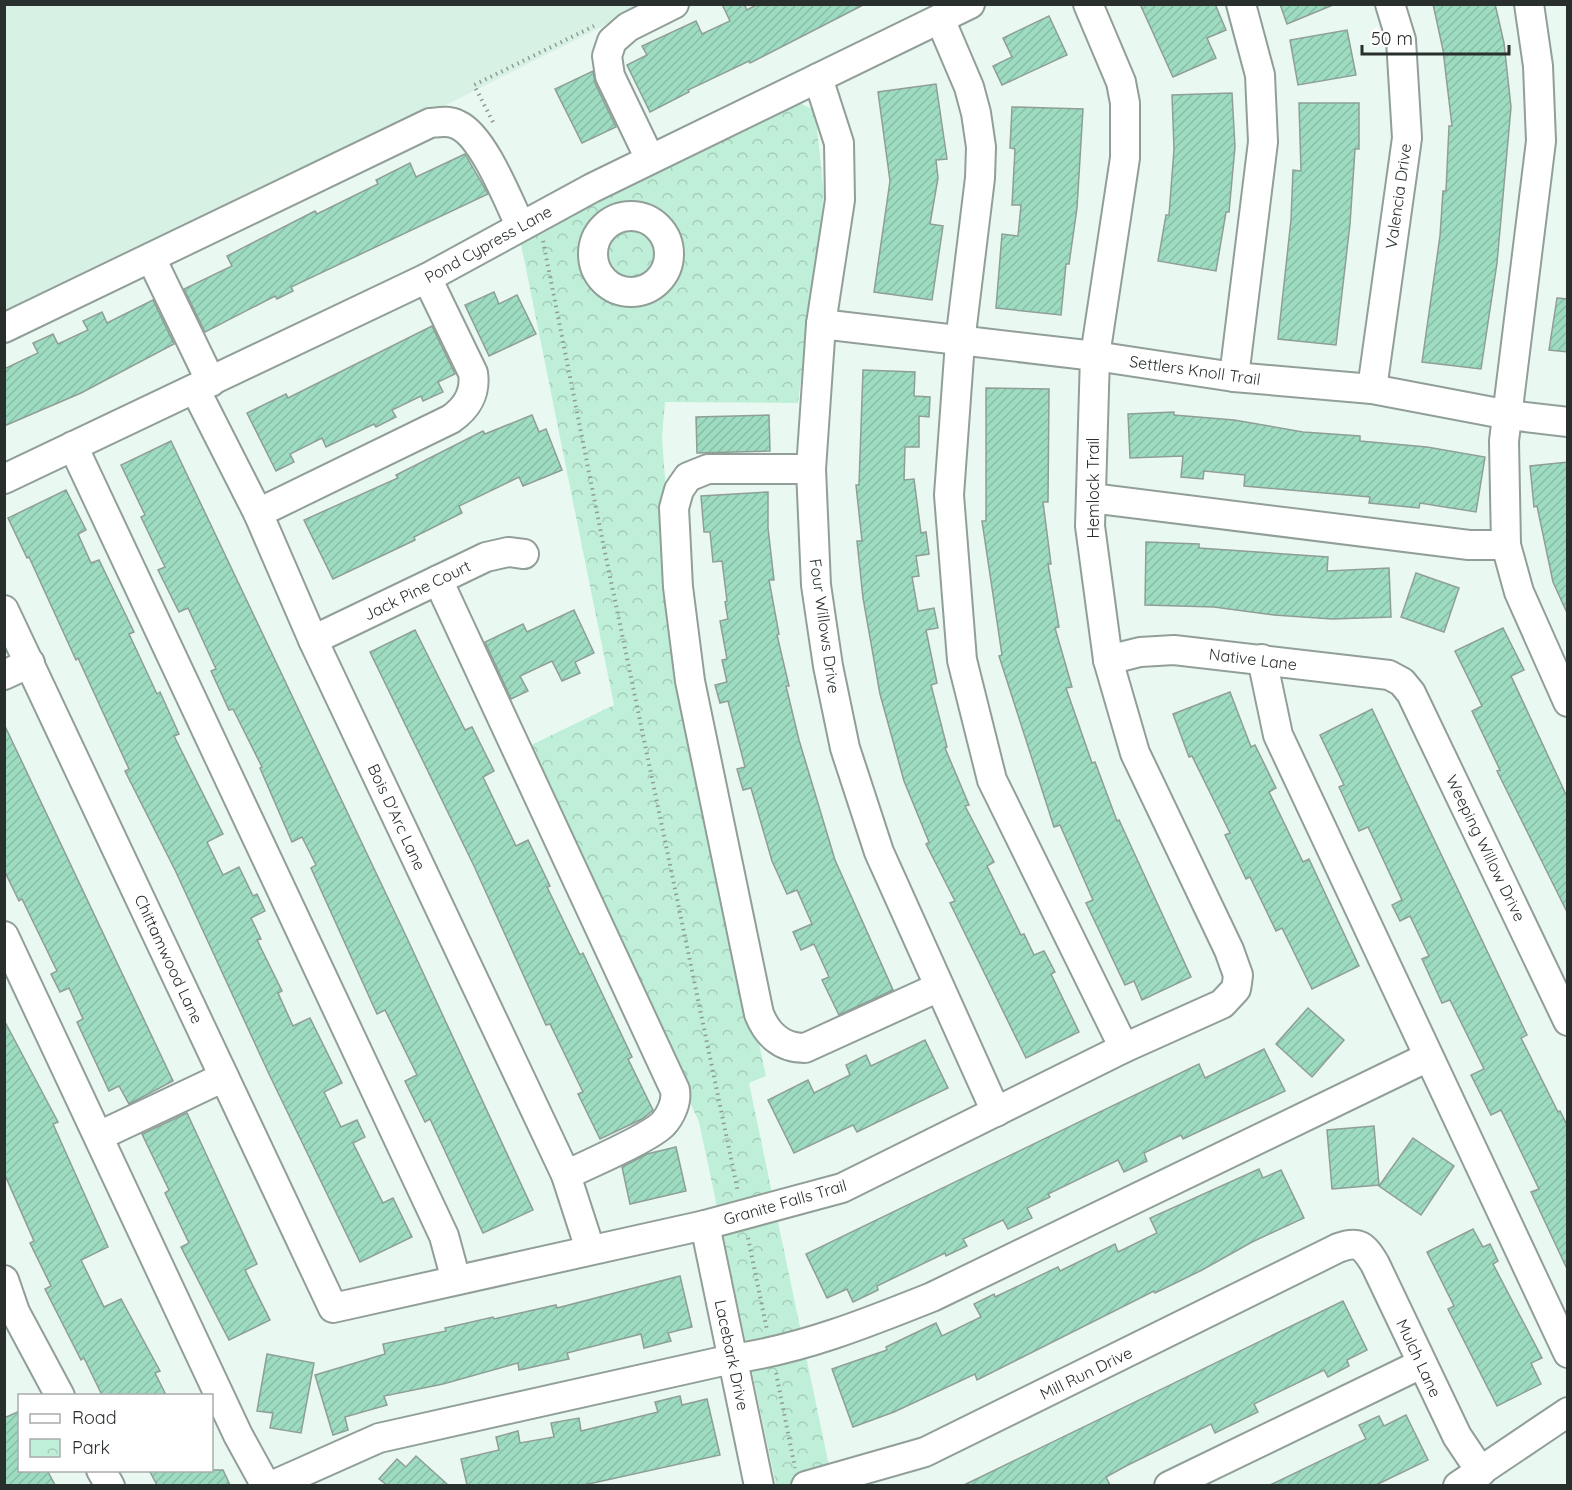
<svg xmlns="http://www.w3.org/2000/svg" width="1572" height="1490" font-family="Quicksand,sans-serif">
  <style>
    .built { fill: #d8f1e5 }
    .park { fill: url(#park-crowns) }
    .building { fill: url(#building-hatch); stroke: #8f9e97; stroke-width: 1.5 }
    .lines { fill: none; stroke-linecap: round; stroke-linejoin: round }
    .minor-casing { stroke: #919f98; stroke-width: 32 }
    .path { stroke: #909b95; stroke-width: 4; stroke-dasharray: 1.5 4.5; stroke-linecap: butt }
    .minor { stroke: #fff; stroke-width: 28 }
    .labels { text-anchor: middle; stroke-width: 6; stroke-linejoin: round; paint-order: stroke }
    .street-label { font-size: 16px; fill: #292f2c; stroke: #fff }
  </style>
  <defs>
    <pattern id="park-crowns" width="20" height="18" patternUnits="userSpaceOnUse" patternTransform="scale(1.5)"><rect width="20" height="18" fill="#bfefd9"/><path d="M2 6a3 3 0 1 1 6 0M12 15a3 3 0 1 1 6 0" fill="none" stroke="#a4cdba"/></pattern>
    <pattern id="building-hatch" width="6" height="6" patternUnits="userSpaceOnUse" patternTransform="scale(1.5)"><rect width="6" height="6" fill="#9edcc1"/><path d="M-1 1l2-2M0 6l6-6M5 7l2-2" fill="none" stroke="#88bda6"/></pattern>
  </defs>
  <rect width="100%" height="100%" fill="#e9f9f1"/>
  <polygon class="built" points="4,5 645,5 358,149 5,310"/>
  <polygon class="park" points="799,103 815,110 824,194 798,403 665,402 662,437 679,671 766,1076 749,1083 833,1485 776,1485 699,1122 527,747 614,705 521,244 565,214"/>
  <g class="building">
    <polygon points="722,4 744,4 747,10 758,4 865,4 750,63 749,61 688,90 689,92 650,112 627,65 647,55 642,46 696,21 702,34 730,21"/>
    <polygon points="1140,4 1215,4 1226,30 1207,38 1216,58 1173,77"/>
    <polygon points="1280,4 1333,4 1333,5 1287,24"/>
    <polygon points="1433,4 1495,4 1504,43 1511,107 1497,263 1481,369 1422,362 1440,236 1443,191 1446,191 1449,126 1452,126 1443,50"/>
    <polygon points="1049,16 1067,55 1002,85 993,66 1012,57 1003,38"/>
    <polygon points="1347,30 1356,75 1298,85 1290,40"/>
    <polygon points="593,71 595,83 616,127 582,143 555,89"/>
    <polygon points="936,84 947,159 936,160 938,178 930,224 943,226 932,300 874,292 890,181 878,92"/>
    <polygon points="1232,93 1235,147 1229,212 1226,212 1216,271 1158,261 1166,215 1169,215 1174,149 1172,95"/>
    <polygon points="1299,103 1359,103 1359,149 1355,149 1350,224 1336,345 1278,339 1291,220 1293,170 1301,171"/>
    <polygon points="1012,107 1083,109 1077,208 1069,264 1066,264 1061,315 996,308 1002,234 1018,236 1021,205 1012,205 1015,149 1010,148"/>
    <polygon points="465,154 488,194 291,287 293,291 277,299 275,296 205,332 184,289 232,266 227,256 315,211 317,214 378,184 376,180 410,163 416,177"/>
    <polygon points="494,292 499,304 517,295 536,334 489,356 465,305"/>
    <polygon points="1557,298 1568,299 1568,352 1549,350"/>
    <polygon points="153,300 174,344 81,393 4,426 4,369 38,353 33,343 53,334 58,344 88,330 83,321 102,312 107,323"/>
    <polygon points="432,326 455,374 438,382 443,392 423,401 421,396 392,410 396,417 376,427 374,424 326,447 322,438 290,454 294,462 276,471 247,413 286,394 288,398"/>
    <polygon points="863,370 915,372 914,396 930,397 929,417 919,416 919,447 905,447 904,480 914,479 921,533 926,532 929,554 916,556 919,576 912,577 918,611 934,608 938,628 926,630 937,683 931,685 947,747 945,748 969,805 965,806 994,862 987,866 1021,935 1024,934 1034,955 1044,951 1055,972 1051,974 1079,1032 1026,1058 950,903 955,901 926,844 929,842 904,781 880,694 863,598 857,541 862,541 856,485 859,485"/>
    <polygon points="986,388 1049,389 1048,502 1043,502 1051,564 1048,564 1059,627 1055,628 1072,687 1066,688 1092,763 1095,762 1117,821 1119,820 1191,977 1142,1000 1134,981 1125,985 1086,903 1093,900 1060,825 1054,827 999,656 1002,655 982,521 986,521"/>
    <polygon points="1174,412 1174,415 1234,420 1303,432 1360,436 1360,441 1427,447 1485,457 1476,512 1420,503 1419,508 1369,503 1370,497 1244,486 1245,475 1204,471 1203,479 1181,477 1183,456 1130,458 1128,414"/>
    <polygon points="532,415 539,432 546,429 562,470 523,486 519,477 459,506 462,513 414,537 415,540 333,579 304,520 398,478 396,475 483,431 485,434"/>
    <polygon points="769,415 770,451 697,453 696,417"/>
    <polygon points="171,441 406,936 533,1210 483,1233 430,1119 425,1122 405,1081 417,1075 385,1010 377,1014 311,868 316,865 302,837 292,842 260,768 262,767 233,709 229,710 211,671 216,669 188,608 179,612 158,570 165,567 141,517 145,515 121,465"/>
    <polygon points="1568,462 1568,615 1553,582 1537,506 1534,507 1530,466"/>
    <polygon points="66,490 86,530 78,534 91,563 99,560 134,632 129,634 157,694 160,692 179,734 174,736 223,834 207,842 223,875 239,867 253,896 257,894 265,911 251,918 261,939 257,940 282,991 278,993 293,1026 310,1018 342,1083 324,1092 341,1127 357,1120 365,1137 353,1143 383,1203 393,1198 412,1237 360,1262 269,1074 175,870 125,771 129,769 78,658 76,660 29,557 27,558 8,518"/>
    <polygon points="768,492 768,528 774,580 769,580 779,634 777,635 789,686 786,686 799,740 835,860 893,990 839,1015 822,980 829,977 814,944 801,950 793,932 812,924 797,890 787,894 772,861 751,788 743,790 737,769 745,767 728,701 720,703 715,685 727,682 722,660 727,659 720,621 728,619 725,602 727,601 722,561 713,562 710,532 704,532 701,496"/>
    <polygon points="1146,542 1199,544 1199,548 1328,557 1327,571 1389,568 1391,617 1332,619 1274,615 1214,607 1145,605"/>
    <polygon points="1416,573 1459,588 1444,632 1401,617"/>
    <polygon points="574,610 594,653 575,662 580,673 562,681 552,661 520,676 528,691 511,699 485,642 523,624 527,632"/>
    <polygon points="1503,628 1524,670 1511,676 1568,799 1568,914 1497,771 1500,770 1472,711 1482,706 1455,651"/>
    <polygon points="415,630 465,730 472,727 494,771 483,777 516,846 528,840 550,886 547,887 580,955 583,953 632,1057 628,1059 653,1110 642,1119 600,1139 578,1094 583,1092 550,1024 546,1025 474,866 370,652"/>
    <polygon points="1230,692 1251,747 1255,745 1276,788 1269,792 1303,862 1309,859 1359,966 1312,989 1282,928 1276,931 1250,877 1246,879 1225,835 1230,833 1192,756 1189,757 1173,714"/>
    <polygon points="1372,709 1527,1035 1521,1038 1558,1112 1560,1111 1568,1127 1568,1271 1531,1192 1539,1189 1501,1110 1491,1115 1471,1075 1484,1069 1450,1000 1442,1003 1422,959 1429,956 1410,916 1400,921 1392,905 1402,900 1368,827 1359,831 1339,787 1344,785 1320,735"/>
    <polygon points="4,724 173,1081 129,1104 119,1086 109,1091 77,1022 83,1019 69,988 60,992 51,974 57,971 22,899 19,901 4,870"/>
    <polygon points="1308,1008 1344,1040 1312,1077 1276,1044"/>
    <polygon points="4,1020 58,1122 53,1124 108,1247 81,1260 104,1307 121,1299 160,1371 155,1373 166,1395 102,1395 84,1358 81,1360 45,1289 51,1286 30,1243 34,1241 4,1173"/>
    <polygon points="925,1040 948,1088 857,1132 853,1125 794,1153 768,1100 808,1080 814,1093 850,1075 846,1065 866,1055 871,1066"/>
    <polygon points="1264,1049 1285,1091 1183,1139 1181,1135 1144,1153 1147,1161 1124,1172 1118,1160 1048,1194 1050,1197 1027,1208 1032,1218 1008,1229 1003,1220 963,1239 967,1246 946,1256 945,1253 877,1286 878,1290 853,1302 847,1289 827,1298 806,1254 1199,1064 1205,1078"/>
    <polygon points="187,1113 257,1264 245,1270 270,1320 229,1340 181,1247 189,1243 165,1193 169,1190 142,1134"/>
    <polygon points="1374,1126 1379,1185 1332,1189 1327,1130"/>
    <polygon points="1413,1138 1454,1166 1421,1215 1379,1186"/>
    <polygon points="676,1147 686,1191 630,1204 622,1167 647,1154"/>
    <polygon points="1259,1169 1263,1178 1281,1170 1304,1218 1252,1242 1202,1270 1155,1293 1154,1291 977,1380 975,1374 894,1412 853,1427 832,1369 887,1350 886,1347 936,1323 942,1336 981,1317 974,1304 994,1294 995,1297 1058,1267 1060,1271 1115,1244 1118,1252 1157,1233 1150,1218"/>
    <polygon points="1473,1229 1483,1247 1490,1244 1498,1261 1493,1264 1542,1358 1531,1363 1541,1384 1497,1406 1448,1309 1454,1306 1427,1252"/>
    <polygon points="680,1276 692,1327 668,1333 671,1341 644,1348 641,1334 567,1353 569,1359 519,1370 518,1363 443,1384 384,1396 387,1405 345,1417 348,1430 333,1435 315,1375 385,1354 383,1344 446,1331 445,1328 493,1317 494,1319 556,1305 557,1308"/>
    <polygon points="1343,1301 1367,1350 1347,1360 1349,1366 1328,1377 1324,1370 1254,1404 1258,1412 1215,1433 1211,1424 1126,1466 1106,1477 1110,1485 964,1485"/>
    <polygon points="267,1354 314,1363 301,1433 270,1428 273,1413 257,1411"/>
    <polygon points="680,1396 682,1405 707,1399 720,1455 584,1485 467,1485 461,1459 499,1450 496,1437 518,1431 520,1443 554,1437 551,1423 579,1418 581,1431 658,1412 655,1402"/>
    <polygon points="20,1411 20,1470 47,1470 55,1485 4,1485 4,1418"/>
    <polygon points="1406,1415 1428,1460 1376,1485 1270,1485 1366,1439 1359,1425 1379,1416 1384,1426"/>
    <polygon points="416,1456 448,1485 387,1485 379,1479 397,1459 406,1467"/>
    <polygon points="149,1470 223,1470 230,1485 157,1485"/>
  </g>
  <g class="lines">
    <g class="minor-casing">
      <g id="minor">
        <polyline points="1529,4 1538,66 1541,141 1504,441 1506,545 1519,592 1568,702"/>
        <polyline points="940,19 969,87 976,113 981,147 980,178 960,342 949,495 962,660 992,780 1124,1048"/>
        <polyline points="818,78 839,143 840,200 821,324 811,469 816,585 828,666 845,748 879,852 996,1112"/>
        <polyline points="650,159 610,76 607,56 612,41 628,27 674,4"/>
        <circle cx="631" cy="254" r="38"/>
        <polyline points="151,258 211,382"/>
        <polyline points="821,324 1095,356 1234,377 1372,389 1509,415 1568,422"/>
        <path d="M 4,328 L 430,123 C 440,122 449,120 458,125 C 483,136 508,200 520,225"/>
        <polyline points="1234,377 1263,142 1260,75 1241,4"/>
        <polyline points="195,389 258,513 313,640 566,1175 590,1249"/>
        <polyline points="1372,389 1407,138 1401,40 1390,4"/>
        <polyline points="73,446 444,1236 456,1280"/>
        <path d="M 811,469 L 708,469 L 688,477 L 679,490 L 674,508 L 678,587 L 690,681 L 759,1014 C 767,1034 781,1048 805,1048 L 939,987"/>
        <polyline points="4,479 427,278 592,188 970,4"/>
        <polyline points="1091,498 1469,545 1506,545"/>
        <path d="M 258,513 L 451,419 C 467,408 476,393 473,373 L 427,278"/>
        <path d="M 438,580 L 675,1090 C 677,1102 671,1115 663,1124 C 648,1139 588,1164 566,1175"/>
        <polyline points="4,610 333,1308 705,1225 842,1188 1124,1048 1222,1004 1236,989 1237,983 1238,975 1229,950 1135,753 1108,660 1090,526 1095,356 1125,158 1125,103 1121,82 1088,4"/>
        <polyline points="313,640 486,557 508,552 524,554"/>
        <polyline points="1262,659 1278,735 1568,1353"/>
        <polyline points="1108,660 1140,652 1174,650 1389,675 1402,682 1411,693 1568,1021"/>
        <polyline points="4,675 30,663"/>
        <polyline points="4,936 238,1435 266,1486"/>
        <polyline points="99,1136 224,1077"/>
        <polyline points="705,1225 759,1486"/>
        <polyline points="4,1280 15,1312 60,1396"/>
        <polyline points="101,1470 110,1486"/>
        <path d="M 271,1486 L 379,1438 L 732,1359 C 802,1349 867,1323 932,1297 L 1428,1057"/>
        <path d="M 806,1486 L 925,1452 L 1338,1248 C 1359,1240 1364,1246 1375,1264 L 1457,1436 L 1481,1472"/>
        <polyline points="1169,1486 1421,1364"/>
        <polyline points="1458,1486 1568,1412"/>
      </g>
    </g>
    <g class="path">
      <polyline points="493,122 474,85 594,26"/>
      <polyline points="543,241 602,538 738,1192"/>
      <polyline points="748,1238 767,1330"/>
      <polyline points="776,1373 795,1468"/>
    </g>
    <use href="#minor" class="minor"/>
  </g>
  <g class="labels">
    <g class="street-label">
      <text transform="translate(1398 196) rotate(-82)" y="6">Valencia Drive</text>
      <text transform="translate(488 244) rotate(-29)" y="6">Pond Cypress Lane</text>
      <text transform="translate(1195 370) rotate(8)" y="6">Settlers Knoll Trail</text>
      <text transform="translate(1093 488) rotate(-90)" y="6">Hemlock Trail</text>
      <text transform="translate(417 590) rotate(-26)" y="6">Jack Pine Court</text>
      <text transform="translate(825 626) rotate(82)" y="6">Four Willows Drive</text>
      <text transform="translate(1253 659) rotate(7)" y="6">Native Lane</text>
      <text transform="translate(397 817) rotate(65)" y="6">Bois D'Arc Lane</text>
      <text transform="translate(1486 848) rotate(64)" y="6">Weeping Willow Drive</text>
      <text transform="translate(169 959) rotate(65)" y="6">Chittamwood Lane</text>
      <text transform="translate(785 1202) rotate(-16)" y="6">Granite Falls Trail</text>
      <text transform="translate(732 1355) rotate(78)" y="6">Lacebark Drive</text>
      <text transform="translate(1419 1358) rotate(65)" y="6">Mulch Lane</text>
      <text transform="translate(1086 1373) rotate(-26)" y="6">Mill Run Drive</text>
    </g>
  </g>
  <rect width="1572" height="1490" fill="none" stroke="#292f2c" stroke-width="12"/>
  <rect x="18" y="1394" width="195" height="78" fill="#ffffff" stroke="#a9acab" stroke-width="1.5"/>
  <rect x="30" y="1414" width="30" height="9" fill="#ffffff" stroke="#a9acab" stroke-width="1.5"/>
  <text x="72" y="1424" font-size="18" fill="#292f2c">Road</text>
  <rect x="30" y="1439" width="30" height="18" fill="url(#park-crowns)" stroke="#a9acab" stroke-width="1.5"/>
  <text x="72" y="1454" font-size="18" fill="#292f2c">Park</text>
  <path d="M1362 45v9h147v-9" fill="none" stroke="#292f2c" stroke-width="3"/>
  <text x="1371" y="45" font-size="18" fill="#292f2c" stroke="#ffffff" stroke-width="4.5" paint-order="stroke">50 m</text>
</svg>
